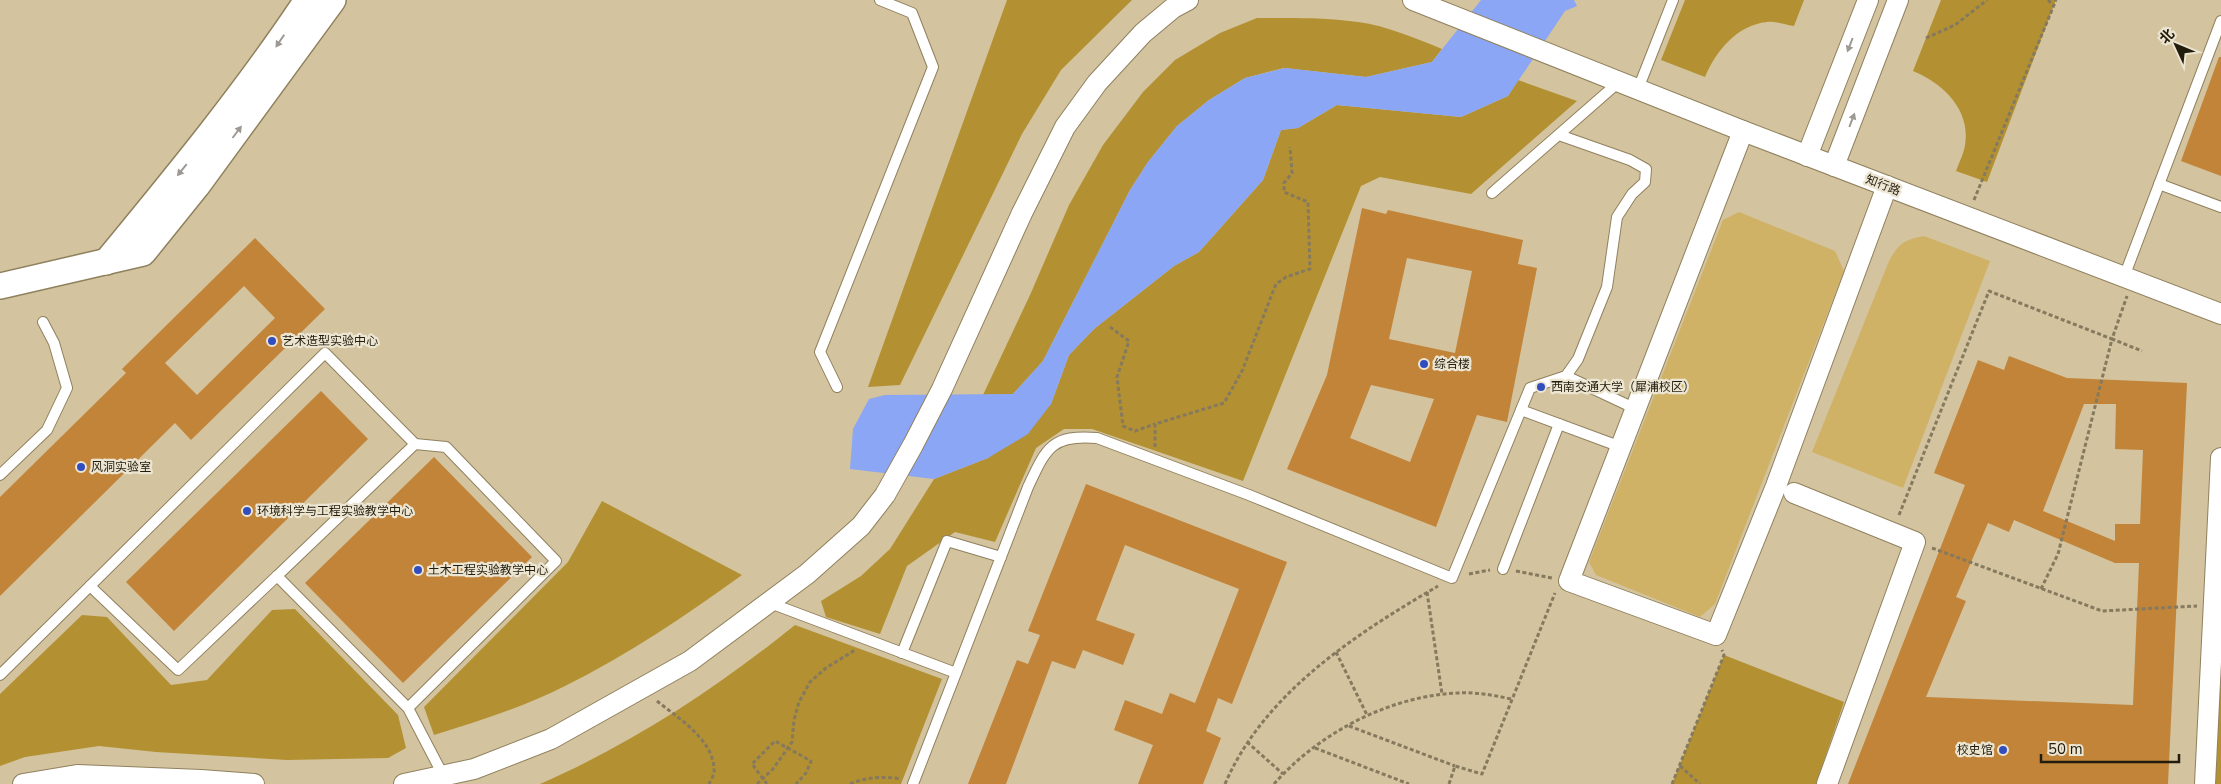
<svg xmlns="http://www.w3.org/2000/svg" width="2221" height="784" font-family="'Nunito Sans','Noto Sans SC',sans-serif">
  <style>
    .green { fill: #d0b266 }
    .forest { fill: #b39132 }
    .water { fill: #8aa6f4 }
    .building { fill: #c28439; fill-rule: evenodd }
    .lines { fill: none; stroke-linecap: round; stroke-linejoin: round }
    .service-casing { stroke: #90815e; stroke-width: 12 }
    .minor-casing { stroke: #90815e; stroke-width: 22 }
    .tertiary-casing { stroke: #90815e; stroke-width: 28 }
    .path { stroke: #85795e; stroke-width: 3; stroke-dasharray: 4 2.5; stroke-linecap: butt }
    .service { stroke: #fff; stroke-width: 10 }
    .minor { stroke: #fff; stroke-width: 20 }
    .tertiary { stroke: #fff; stroke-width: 25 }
    .oneway { fill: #9c9992 }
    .poi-dot { fill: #324dbe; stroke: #ece5d2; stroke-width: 2 }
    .labels { text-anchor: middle; stroke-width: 4.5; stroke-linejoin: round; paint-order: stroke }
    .street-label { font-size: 12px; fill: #221c0d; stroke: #ece5d2 }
    .poi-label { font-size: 12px; fill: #221c0d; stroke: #ece5d2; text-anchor: start }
  </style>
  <rect width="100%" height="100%" fill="#d3c39e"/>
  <g class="green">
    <polygon points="1739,212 1835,251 1844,271 1715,604 1700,617 1596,575 1589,562 1723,220"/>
    <path d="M 1924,236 L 1990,261 L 1903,488 L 1812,452 L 1889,261 C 1899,243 1904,240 1924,236 Z"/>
  </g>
  <g class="forest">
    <polygon points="1007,0 1132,0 1061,70 1022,134 900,385 868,387"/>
    <path d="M 1685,0 L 1804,0 L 1794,26 C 1786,25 1775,21 1767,22 C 1737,25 1716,51 1705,77 L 1661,60 Z"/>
    <path d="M 1941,0 L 2056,0 L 1987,182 L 1956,171 C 1959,163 1964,153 1965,145 C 1971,110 1943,83 1913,71 Z"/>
    <path d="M 1257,18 C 1290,18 1324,17 1358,22 C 1387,26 1415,38 1442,49 L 1432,62 L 1366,77 L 1284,68 L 1245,78 L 1209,100 L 1177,126 L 1148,162 L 1130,190 L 1043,361 L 1013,394 L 983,395 L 1030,295 L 1069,205 L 1103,145 L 1143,92 L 1175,60 L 1220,33 Z"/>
    <polygon points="1518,80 1577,101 1471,194 1380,177 1361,186 1243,481 1092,429 1064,429 1036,448 995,542 955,532 907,566 880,634 826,617 821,601 861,576 890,549 934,479 988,458 1051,404 1069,355 1094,329 1174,266 1199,252 1263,180 1281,130 1298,128 1337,105 1461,117 1508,96"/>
    <path d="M 602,501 L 742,575 C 685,616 628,655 565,686 C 524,707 478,721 434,735 L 424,707 L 568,562 Z"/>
    <polygon points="2221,593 2221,784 2215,784"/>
    <polygon points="295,609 398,715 406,748 388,758 287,760 156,752 99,746 25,757 0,766 0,694 82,615 107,617 171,685 207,680 272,610"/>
    <path d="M 795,625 L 942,679 L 901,784 L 540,784 C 632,744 717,688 795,625 Z"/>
    <polygon points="1724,655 1844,702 1816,784 1672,784"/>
  </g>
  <polygon class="water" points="1481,0 1574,0 1577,6 1565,11 1508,96 1461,117 1337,105 1298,128 1281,130 1263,180 1199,252 1174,266 1094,329 1069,355 1051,404 1028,434 988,458 934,479 850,469 853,429 869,399 885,395 1013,394 1043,361 1130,190 1148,162 1177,126 1209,100 1245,78 1285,68 1366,77 1432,62"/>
  <g class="building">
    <polygon points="2219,57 2221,57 2221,176 2181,161"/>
    <path d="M 1362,208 L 1386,214 L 1388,210 L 1523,240 L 1518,264 L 1537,268 L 1507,422 L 1477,415 L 1436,527 L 1287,469 L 1327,375 ZM 1407,258 L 1472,271 L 1455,353 L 1389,339 ZM 1371,385 L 1434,399 L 1410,462 L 1350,438 Z"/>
    <path d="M 255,238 L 325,309 L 191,440 L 175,423 L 0,596 L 0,497 L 126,373 L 122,369 ZM 244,286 L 275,318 L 197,395 L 165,363 Z"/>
    <path d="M 2009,356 L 2067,378 L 2187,383 L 2168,784 L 1848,784 L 1965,485 L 1934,473 L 1978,360 L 2004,370 ZM 2084,404 L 2116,404 L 2115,449 L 2143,450 L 2140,524 L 2115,524 L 2115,541 L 2043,511 ZM 2014,520 L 2115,563 L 2139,563 L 2133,705 L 1926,697 L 1966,601 L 1956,597 L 1988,523 L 2009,532 Z"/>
    <polygon points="321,391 368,439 174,631 126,582"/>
    <polygon points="434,457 532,557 403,683 305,583"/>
    <polygon points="1086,484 1287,562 1232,704 1218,698 1206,731 1221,738 1203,784 1138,784 1153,745 1114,730 1125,700 1162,714 1170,693 1195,703 1239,589 1125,545 1096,620 1135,634 1123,665 1083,650 1075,669 1052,661 1006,784 968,784 1017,660 1028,664 1040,635 1028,631"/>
  </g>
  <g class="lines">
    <g class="service-casing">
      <g id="service">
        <polyline points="1638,89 1673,0"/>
        <polyline points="2159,184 2221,207"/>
        <polyline points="1492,193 1620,81"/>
        <polyline points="2124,277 2221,21"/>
        <polyline points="1566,376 1636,409"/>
        <polyline points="837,387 820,352 933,67 912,13 880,0"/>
        <polyline points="1521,410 1621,447"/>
        <polyline points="0,475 47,430 67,388 54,343 43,322"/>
        <polyline points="1503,569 1559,424"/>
        <polyline points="277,576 415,444"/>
        <polyline points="770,603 956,673"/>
        <polyline points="902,653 947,541 1001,557"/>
        <polyline points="0,675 90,586"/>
        <polyline points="408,708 277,576 178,670 90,586 325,353 415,444 446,447 556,561 408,708 444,777"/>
        <path d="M 913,784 L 1028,487 C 1046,449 1051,434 1097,438 L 1249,495 L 1452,578 L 1530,388 L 1566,376 L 1578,359 L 1607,287 L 1617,217 L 1632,194 L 1645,182 L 1646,169 L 1630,160 L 1559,135"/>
      </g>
    </g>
    <g class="minor-casing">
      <g id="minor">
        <polyline points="1413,0 1743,131 2221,314"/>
        <polyline points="1743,131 1569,581 1716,635 1776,486 1887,186"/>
        <polyline points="1807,156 1868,0"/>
        <polyline points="1834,166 1898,0"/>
        <polyline points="1794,493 1915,542 1827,784"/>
        <polyline points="23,784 77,775 201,780 254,784"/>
        <polyline points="404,784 474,769 551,739 690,661 807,574 861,526 885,495 913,445 942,389 1022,213 1065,127 1097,83 1143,33 1173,8 1188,0"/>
        <polyline points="2205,784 2221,458"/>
      </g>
    </g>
    <g class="tertiary-casing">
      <g id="tertiary">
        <path d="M 106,262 C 176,177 246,92 307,0"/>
        <polyline points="0,286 143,253 197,186 333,0"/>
      </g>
    </g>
    <g class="path">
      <polyline points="2048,0 2054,6"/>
      <polyline points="1926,38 1955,25 1987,0"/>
      <polyline points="1974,200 2056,0"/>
      <polyline points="1110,327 1129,341 1117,377 1123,426 1135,431 1155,424"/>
      <polyline points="1155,447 1155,424 1224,403 1242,371 1276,284 1286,277 1310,269 1308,202 1284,192 1284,183 1292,173 1290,147"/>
      <polyline points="1899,515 1989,291 2112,339 2127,296"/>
      <polyline points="1932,548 2102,611 2197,606"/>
      <polyline points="1516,571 1552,578"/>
      <polyline points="1469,574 1490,570"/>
      <polyline points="2041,589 2058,554 2112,339 2142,351"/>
      <polyline points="1427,592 1442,694"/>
      <polyline points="1336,652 1367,715"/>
      <path d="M 657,701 C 678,718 713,739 714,769 C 715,774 711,780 709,784"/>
      <polyline points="1349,726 1455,766"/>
      <polyline points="1247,742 1283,774"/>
      <polyline points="1315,748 1409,784"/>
      <polyline points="1680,766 1700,784"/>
      <polyline points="757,784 773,769 792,742 794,720 799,702 810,682 826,668 855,650"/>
      <polyline points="767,784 752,764 775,741 811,761 806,773 796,784"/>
      <path d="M 850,784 C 866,777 883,776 901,779"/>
      <path d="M 1225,784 C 1264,693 1356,634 1438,586"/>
      <path d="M 1274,784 C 1319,733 1389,696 1458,693 C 1476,692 1493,695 1511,699"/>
      <polyline points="1449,784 1455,766 1482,774 1555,593"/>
      <polyline points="1672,784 1724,655 1722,650"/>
    </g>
    <use href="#service" class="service"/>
    <use href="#minor" class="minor"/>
    <use href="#tertiary" class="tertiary"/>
  </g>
  <defs><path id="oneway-solid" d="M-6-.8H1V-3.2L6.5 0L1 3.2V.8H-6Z" transform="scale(1.25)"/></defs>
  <g class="oneway">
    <use href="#oneway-solid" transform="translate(280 41) rotate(124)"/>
    <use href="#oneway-solid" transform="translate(1850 45) rotate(111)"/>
    <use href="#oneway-solid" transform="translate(1852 120) rotate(-69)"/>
    <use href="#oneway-solid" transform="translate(237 132) rotate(-53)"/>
    <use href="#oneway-solid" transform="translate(182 170) rotate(129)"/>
  </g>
  <g class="poi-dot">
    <circle cx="272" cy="341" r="5"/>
    <circle cx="1424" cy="364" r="5"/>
    <circle cx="1541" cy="387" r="5"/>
    <circle cx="81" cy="467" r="5"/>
    <circle cx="247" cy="511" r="5"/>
    <circle cx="418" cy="570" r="5"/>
    <circle cx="2003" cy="750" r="5"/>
  </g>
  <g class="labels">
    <g class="street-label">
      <text transform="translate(1883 185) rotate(21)" y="4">知行路</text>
    </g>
    <g class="poi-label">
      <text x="282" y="345">艺术造型实验中心</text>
      <text x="1434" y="368">综合楼</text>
      <text x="1551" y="391">西南交通大学（犀浦校区）</text>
      <text x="91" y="471">风洞实验室</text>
      <text x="257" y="515">环境科学与工程实验教学中心</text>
      <text x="428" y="574">土木工程实验教学中心</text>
      <text x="1993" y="754" text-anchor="end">校史馆</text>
    </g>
  </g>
  <g transform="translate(2176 45) rotate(314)" stroke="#ece5d2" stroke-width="4" paint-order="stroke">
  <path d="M0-4L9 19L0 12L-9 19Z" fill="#221c0d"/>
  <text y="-8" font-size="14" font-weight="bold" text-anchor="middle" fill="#221c0d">北</text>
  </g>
  <path d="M2041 754v8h138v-8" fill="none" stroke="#221c0d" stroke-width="2.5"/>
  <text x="2048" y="754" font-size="15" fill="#221c0d" stroke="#ece5d2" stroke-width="4" paint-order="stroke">50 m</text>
</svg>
